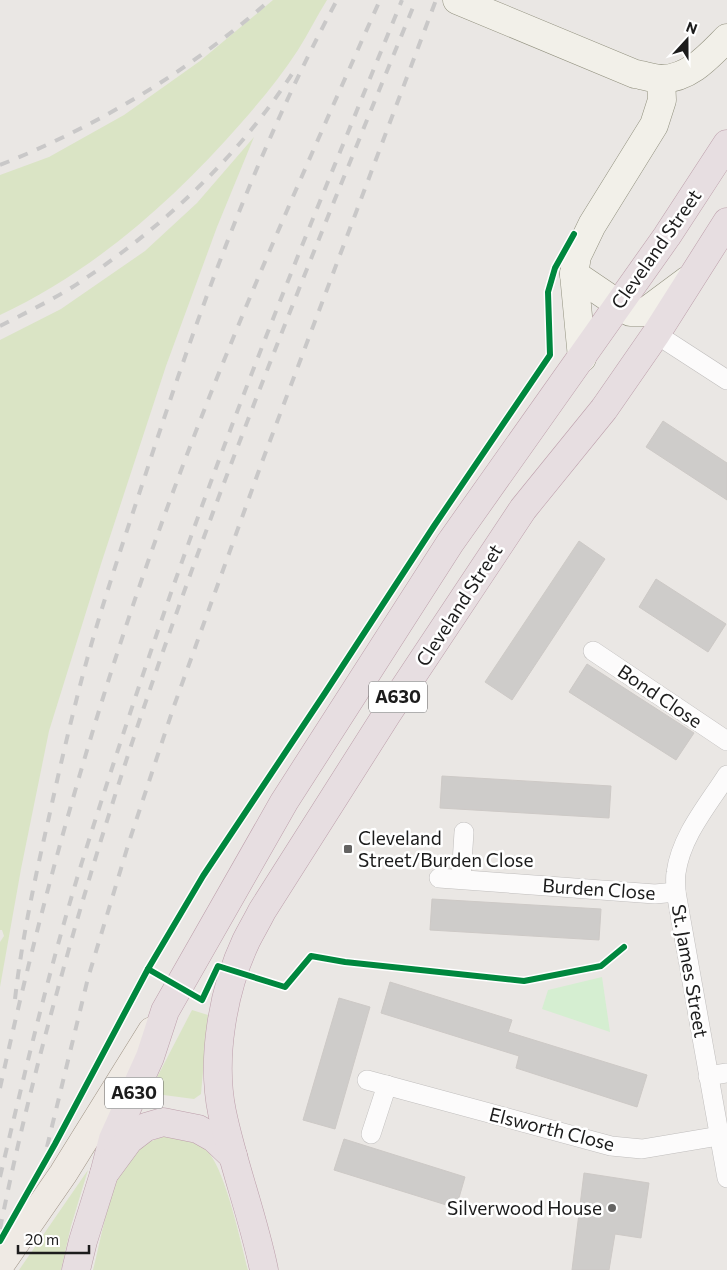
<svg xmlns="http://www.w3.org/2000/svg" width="727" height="1270" font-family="Commissioner,sans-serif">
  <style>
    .grass { fill: #dae4c5 }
    .park { fill: #d5eed1 }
    .building { fill: #ceccca; stroke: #cdc9c6 }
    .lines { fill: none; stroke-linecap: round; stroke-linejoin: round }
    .street-casing { stroke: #c0bebd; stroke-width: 20 }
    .secondary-casing { stroke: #92917f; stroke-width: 29 }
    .primary-casing { stroke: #9e9284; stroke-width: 29 }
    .highway-casing { stroke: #bc9eaa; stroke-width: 29 }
    .street { stroke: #fcfbfb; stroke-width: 19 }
    .secondary { stroke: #f2f0e9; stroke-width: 28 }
    .primary { stroke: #efeae4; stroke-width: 28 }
    .highway { stroke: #e7dee1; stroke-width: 28 }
    .rail { stroke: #c9c8c8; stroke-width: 4; stroke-dasharray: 10 10; stroke-linecap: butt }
    .cycleway-casing { stroke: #fff; stroke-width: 9 }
    .cycleway { stroke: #00873e; stroke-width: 6 }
    .poi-dot { fill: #646362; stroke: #fff; stroke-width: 2 }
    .labels { text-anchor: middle; stroke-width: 5; stroke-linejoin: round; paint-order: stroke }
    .shield { fill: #fff; stroke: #606060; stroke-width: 1 }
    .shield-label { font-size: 18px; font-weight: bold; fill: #1c1c1c }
    .street-label { font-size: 19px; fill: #1c1c1c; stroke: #fff }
    .poi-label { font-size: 19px; fill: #1c1c1c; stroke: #fff; text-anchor: start }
  </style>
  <rect width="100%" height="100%" fill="#eae7e4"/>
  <g class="grass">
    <path d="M 273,0 L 327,0 C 317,16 308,34 298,50 C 282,75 262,99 242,122 C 174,200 94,271 0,315 L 0,175 L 49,157 L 124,115 L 200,61 Z"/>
    <polygon points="254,137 217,227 166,366 101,564 49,731 21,869 0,987 0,942 4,936 2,930 0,930 0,340 61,309 145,251 197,203"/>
    <polygon points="192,1010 208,1015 201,1094 194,1099 156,1094 152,1087"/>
    <path d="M 168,1136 C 183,1139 195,1141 207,1151 C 225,1168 241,1243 248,1270 L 93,1270 C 101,1241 110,1181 128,1159 C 139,1146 152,1139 168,1136 Z"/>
    <polygon points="88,1170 71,1226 61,1270 19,1270"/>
  </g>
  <polygon class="park" points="602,977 610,1032 542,1009 548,990"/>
  <g class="building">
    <polygon points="663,421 727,463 727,500 646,447"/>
    <polygon points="579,541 605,559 512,700 485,682"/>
    <polygon points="656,579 726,624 708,652 639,607"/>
    <polygon points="587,664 694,733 676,760 569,692"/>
    <polygon points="442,776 611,786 609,818 440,808"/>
    <polygon points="432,899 601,909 599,940 430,930"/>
    <polygon points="390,982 512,1020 508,1032 647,1075 637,1107 516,1068 519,1056 381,1013"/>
    <polygon points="339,998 370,1007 335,1129 303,1120"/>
    <polygon points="344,1139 465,1177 456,1208 334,1170"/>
    <polygon points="584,1173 649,1183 641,1238 615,1234 609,1270 572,1270"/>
  </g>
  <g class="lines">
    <g class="street-casing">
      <g id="street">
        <polyline points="656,334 727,380"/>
        <polyline points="593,651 727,741"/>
        <path d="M 727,775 C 708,805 681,836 676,873 C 675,879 676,886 676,892 L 727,1178"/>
        <polyline points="439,878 655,894 676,892"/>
        <polyline points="461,879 464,832"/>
        <polyline points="708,1076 727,1073"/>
        <polyline points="367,1080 611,1146 642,1149 719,1136"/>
        <polyline points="371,1134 387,1085"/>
      </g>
    </g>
    <g class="secondary-casing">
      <g id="secondary">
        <path d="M 457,0 L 635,74 C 643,75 653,79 662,79 C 690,78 708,57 727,38"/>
        <polyline points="661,79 662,100 654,125 592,225 577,256 574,274 630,312 645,312 688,280"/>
        <polyline points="574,274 582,358"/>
      </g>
    </g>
    <g class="primary-casing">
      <polyline id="primary" points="0,1265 63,1174 152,1031"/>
    </g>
    <g class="highway-casing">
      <g id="highway">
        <polyline points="104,1174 113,1139 150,1057 165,1011 284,802 450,543 667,236 727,144"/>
        <polyline points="76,1270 83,1241 104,1174 129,1140 146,1127 163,1122 198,1129 214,1138 233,1156"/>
        <path d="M 264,1270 C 253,1216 233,1165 222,1112 C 211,1058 223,990 246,941 C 251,931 257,921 262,911 L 387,714 L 523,509 L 604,409 L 656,334 L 727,222"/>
      </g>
    </g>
    <use href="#street" class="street"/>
    <use href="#secondary" class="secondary"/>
    <use href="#primary" class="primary"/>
    <use href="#highway" class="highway"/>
    <g class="rail">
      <path d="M 0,165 C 98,126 191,70 270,0"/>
      <path d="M 0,326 C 29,311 59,297 86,278 C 169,222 244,151 297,66"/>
      <path d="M 15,999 C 22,938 35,878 49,817 C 59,771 70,724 82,678 C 100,610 123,543 145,476 C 198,313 256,151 337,0"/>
      <path d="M 0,1088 C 42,897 95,708 161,525 C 225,346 303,173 380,0"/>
      <polyline points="47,1147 88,978 129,842 174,706 262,462 436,0"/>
      <path d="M 0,1177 C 25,1071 50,966 82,862 C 127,719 175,576 228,436 C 283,289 343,145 402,0"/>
      <path d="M 0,1229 C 20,1128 46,1030 74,931 C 165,613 291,306 416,0"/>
    </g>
    <g class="cycleway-casing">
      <g id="cycleway">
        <polyline points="148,969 202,1000 218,966 285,987 311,956 345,962 524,981 601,966 624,947"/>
        <polyline points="0,1241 55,1144 148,969 203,876 325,693 434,526 550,355 548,292 555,268 574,234"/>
      </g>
    </g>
    <use href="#cycleway" class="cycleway"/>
  </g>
  <g class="poi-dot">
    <rect x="343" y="844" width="10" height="10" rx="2.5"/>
    <circle cx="612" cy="1208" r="5"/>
  </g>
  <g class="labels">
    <g class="shield">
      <rect x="369" y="681.5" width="58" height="31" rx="4"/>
      <rect x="105" y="1077.5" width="58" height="31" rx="4"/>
    </g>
    <g class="shield-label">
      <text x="398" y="703">A630</text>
      <text x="134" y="1099">A630</text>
    </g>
    <g class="street-label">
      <text transform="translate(656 249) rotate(-55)" y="7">Cleveland Street</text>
      <text transform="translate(459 605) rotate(-57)" y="7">Cleveland Street</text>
      <text transform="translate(660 696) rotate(34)" y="7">Bond Close</text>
      <text transform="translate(599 889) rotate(4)" y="7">Burden Close</text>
      <text transform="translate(690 971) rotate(80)" y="7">St. James Street</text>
      <text transform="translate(552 1129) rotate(14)" y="7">Elsworth Close</text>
    </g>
    <g class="poi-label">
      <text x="358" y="845">Cleveland<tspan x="358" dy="22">Street/Burden Close</tspan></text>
      <text x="602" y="1215" text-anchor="end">Silverwood House</text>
    </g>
  </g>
  <g transform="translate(687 40) rotate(21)" stroke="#ffffff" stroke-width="4" paint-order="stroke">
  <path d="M0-4L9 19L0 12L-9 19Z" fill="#1c1c1c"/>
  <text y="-8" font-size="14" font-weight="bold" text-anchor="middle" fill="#1c1c1c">N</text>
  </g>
  <path d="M18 1245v8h71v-8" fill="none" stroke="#1c1c1c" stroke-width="2.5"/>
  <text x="25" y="1245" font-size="15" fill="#1c1c1c" stroke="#ffffff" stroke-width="4" paint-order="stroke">20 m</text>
</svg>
